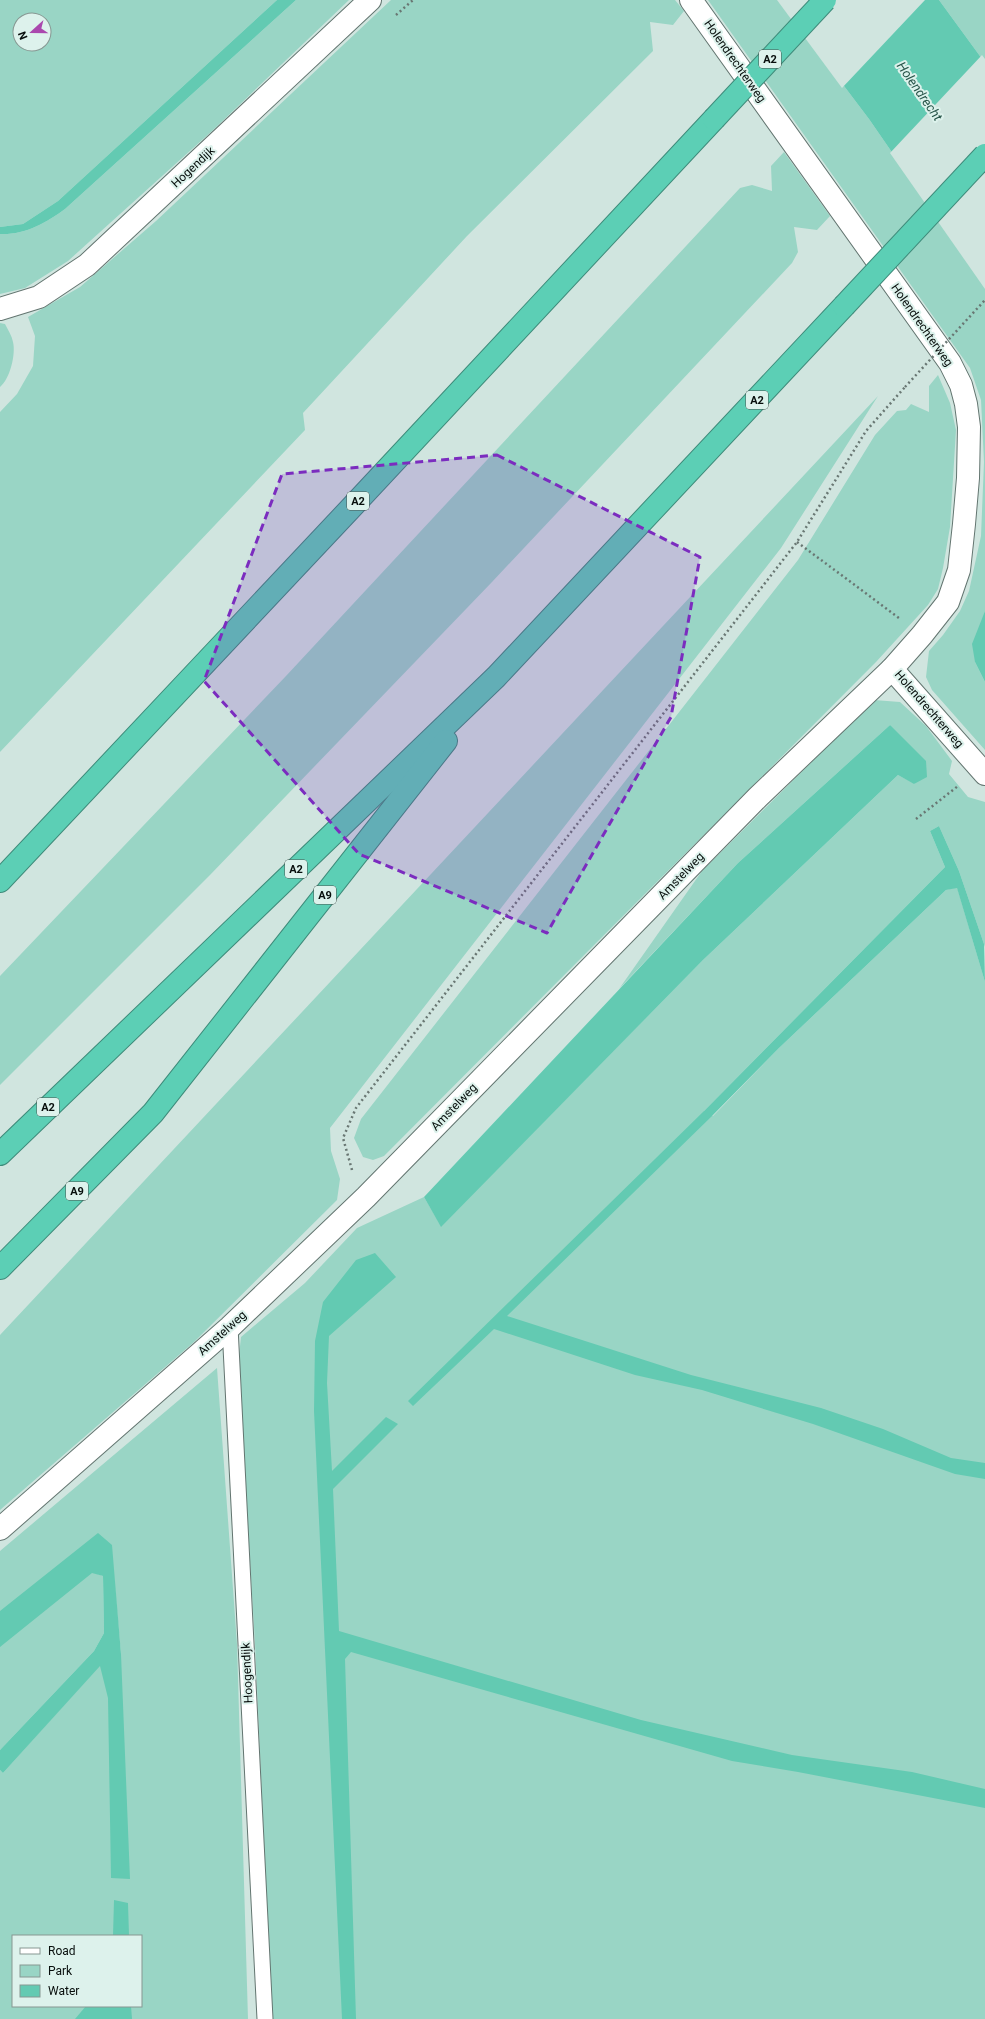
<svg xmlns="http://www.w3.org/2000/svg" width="985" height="2019" font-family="Roboto,sans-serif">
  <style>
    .green { fill: #99d5c5; fill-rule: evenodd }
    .water { fill: #63cab2 }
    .pier { fill: #d0e5df }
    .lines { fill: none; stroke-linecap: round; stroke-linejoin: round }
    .service-casing { stroke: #637570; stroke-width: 17 }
    .minor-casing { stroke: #637570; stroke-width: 24 }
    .motorway-casing { stroke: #3e8b7a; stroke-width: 24 }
    .path { stroke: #697773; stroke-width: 2.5; stroke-dasharray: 2 3; stroke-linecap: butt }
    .service { stroke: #fff; stroke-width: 15 }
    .minor { stroke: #fff; stroke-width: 22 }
    .motorway { stroke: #5ccfb5; stroke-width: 22 }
    .motorway-bridge-casing { stroke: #3e8b7a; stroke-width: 24; stroke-linecap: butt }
    .path-bridge { stroke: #697773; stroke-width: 2.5; stroke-dasharray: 2 3; stroke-linecap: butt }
    .motorway-bridge { stroke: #5ccfb5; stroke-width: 22 }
    .marked { fill: #7b2cbf; fill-opacity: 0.2; stroke: #7b2cbf; stroke-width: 3; stroke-dasharray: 8 5; stroke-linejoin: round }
    .labels { text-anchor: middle; stroke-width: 4; stroke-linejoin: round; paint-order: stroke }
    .shield { fill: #ddf2ec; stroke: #47524f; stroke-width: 1 }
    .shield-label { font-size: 11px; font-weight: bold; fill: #070e0c }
    .street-label { font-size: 12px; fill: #070e0c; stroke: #ddf2ec }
    .water-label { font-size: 13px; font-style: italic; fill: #28554a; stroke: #ddf2ec }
  </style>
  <rect width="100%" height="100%" fill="#d0e5df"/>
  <g class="green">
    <path d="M 0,0 L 277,0 L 58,201 L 23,224 L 0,227 ZM 20,20 L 44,20 L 44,44 L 20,44 Z"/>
    <path d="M 296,0 L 349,0 L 212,131 L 68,261 L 25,288 L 0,294 L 0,234 C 25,235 46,223 65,209 Z"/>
    <polygon points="391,0 675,0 684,11 673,25 650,22 653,51 467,236 303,413 305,430 0,752 0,412 17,394 33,366 35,336 28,317 80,287 156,221"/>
    <polygon points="708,0 779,0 869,119 985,287 985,611 975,662 985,682 985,750 932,690 926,677 929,651 943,635 960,611 969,591 981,536 984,462 981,400 970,368"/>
    <polygon points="939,0 985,0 985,63"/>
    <polygon points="784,152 830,216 817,230 794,227 798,252 792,263 492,582 210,875 0,1085 0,976 286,676 740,188 752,185 772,191 771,166"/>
    <path d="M 0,323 L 5,324 C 8,330 12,336 13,342 C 16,354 10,379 0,387 Z"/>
    <polygon points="938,375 950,403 956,430 950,527 943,568 938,589 928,605 876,662 384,1156 373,1160 363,1157 354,1138 361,1119 798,560 875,435 897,411 906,410 911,404 929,412 929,386"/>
    <polygon points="878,396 781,548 330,1128 331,1151 340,1179 337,1200 194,1342 0,1510 0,1335"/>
    <polygon points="874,700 900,702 926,726 952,761 949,774 968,797 985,802 985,947 959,871 939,826 930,831 945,867 704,1111 713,1116 779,1048 946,890 957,887 985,982 985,2019 272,2019 255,1643 238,1365 241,1337 305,1283 357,1228 424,1197 441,1226 703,960 898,775 915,784 890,725 738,863 619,989 702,871"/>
    <polygon points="217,1368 237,1644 248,2019 92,2019 102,2006 141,2006 141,1936 13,1936 13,2006 100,2006 88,2019 0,2019 0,1770 3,1773 100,1665 121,1654 111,1545 92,1572 103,1576 104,1633 94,1651 0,1750 0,1551"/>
  </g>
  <g class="water">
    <path d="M 277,0 L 296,0 L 65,209 C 46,223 25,235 0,234 L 0,227 L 23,224 L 58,201 Z"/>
    <polygon points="779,0 939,0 985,63 985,287 869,119"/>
    <polygon points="985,611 985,682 975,662 972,644"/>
    <polygon points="890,725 926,761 927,777 914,784 898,775 703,960 441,1227 424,1197 738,863"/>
    <polygon points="939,826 959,871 984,944 985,982 957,888 946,890 779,1048 712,1116 507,1316 691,1375 821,1408 883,1429 951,1458 985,1463 985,1479 955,1474 813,1424 702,1390 635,1375 494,1329 413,1406 408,1401 704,1111 945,867 930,831"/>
    <polygon points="375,1253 396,1277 329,1336 327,1383 332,1471 386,1417 398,1424 333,1489 339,1631 641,1720 792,1755 912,1772 985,1789 985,1808 798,1772 732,1761 351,1652 345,1659 356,2019 342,2019 314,1411 315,1341 323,1302 356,1260"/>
    <polygon points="98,1533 112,1545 121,1654 130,1879 111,1878 108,1698 100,1666 3,1773 0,1770 0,1750 94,1651 104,1633 103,1576 92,1573 0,1647 0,1611"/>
    <polygon points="114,1900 128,1903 129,1936 113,1936"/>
    <polygon points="86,2006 131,2006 132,2019 75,2019"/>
  </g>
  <g class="pier">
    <polygon points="777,0 925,0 842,88"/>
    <polygon points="982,55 985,59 985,289 890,153"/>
  </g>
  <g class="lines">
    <g class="service-casing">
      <polyline id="service" points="230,1327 265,2019"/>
    </g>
    <g class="minor-casing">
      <g id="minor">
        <polyline points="0,309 39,297 87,265 370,0"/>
        <polyline points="892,669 985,774"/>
        <polyline points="0,1529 230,1327 366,1197 758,797 892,669 922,635 948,602 959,570 964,524 968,478 969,427 966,404 961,385 950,363 691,0"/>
      </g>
    </g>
    <g class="motorway-casing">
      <g id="motorway">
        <polyline points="0,881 350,509 714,119"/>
        <polyline points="0,1154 496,677 844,306"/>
        <polyline points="0,1268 153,1113 446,741"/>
      </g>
    </g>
    <g class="path">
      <polyline points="396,15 413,0"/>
      <polyline points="797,542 899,618"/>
      <polyline points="916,819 958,786"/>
      <polyline points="352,1170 343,1138 356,1108 797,542 866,431 905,387"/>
    </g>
    <use href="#service" class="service"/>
    <use href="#minor" class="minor"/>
    <use href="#motorway" class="motorway"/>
    <g class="motorway-bridge-casing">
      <g id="motorway-bridge">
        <polyline points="714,119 825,0"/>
        <polyline points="844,306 985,155"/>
      </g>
    </g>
    <polyline class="path-bridge" points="905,387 985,300"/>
    <use href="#motorway-bridge" class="motorway-bridge"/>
  </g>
  <path class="marked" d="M 497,455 L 700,557 L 671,717 L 547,933 L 359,854 L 204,681 L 282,474 Z"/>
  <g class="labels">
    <g class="shield">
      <rect x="759" y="50" width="22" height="18" rx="3"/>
      <rect x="746" y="391" width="22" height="18" rx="3"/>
      <rect x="347" y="492" width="22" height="18" rx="3"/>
      <rect x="285" y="860" width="22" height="18" rx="3"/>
      <rect x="314" y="886" width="22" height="18" rx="3"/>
      <rect x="37" y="1098" width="22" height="18" rx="3"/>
      <rect x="66" y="1182" width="22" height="18" rx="3"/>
    </g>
    <g class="shield-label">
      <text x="770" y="63">A2</text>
      <text x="757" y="404">A2</text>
      <text x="358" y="505">A2</text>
      <text x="296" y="873">A2</text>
      <text x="325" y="899">A9</text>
      <text x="48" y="1111">A2</text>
      <text x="77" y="1195">A9</text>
    </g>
    <g class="street-label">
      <text transform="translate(735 61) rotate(55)" y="4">Holendrechterweg</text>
      <text transform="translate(193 167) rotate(-43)" y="4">Hogendijk</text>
      <text transform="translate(922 325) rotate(55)" y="4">Holendrechterweg</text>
      <text transform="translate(929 709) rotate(49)" y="4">Holendrechterweg</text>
      <text transform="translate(681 876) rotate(-46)" y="4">Amstelweg</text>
      <text transform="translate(454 1107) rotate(-46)" y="4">Amstelweg</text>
      <text transform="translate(222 1333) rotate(-42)" y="4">Amstelweg</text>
      <text transform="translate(247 1673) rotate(-93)" y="4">Hoogendijk</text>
    </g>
    <g class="water-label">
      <text transform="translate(920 91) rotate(55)" y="5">Holendrecht</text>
    </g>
  </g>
  <rect x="12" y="1935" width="130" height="72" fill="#ddf2ec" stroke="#879792"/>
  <rect x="20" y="1948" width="20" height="6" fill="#ffffff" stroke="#879792"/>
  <text x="48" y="1955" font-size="12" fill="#070e0c">Road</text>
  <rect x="20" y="1965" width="20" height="12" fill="#99d5c5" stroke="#879792"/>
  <text x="48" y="1975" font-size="12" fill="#070e0c">Park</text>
  <rect x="20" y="1985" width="20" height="12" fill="#63cab2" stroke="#879792"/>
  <text x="48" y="1995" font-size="12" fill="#070e0c">Water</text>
  <g transform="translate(32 32) rotate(249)"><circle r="19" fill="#ddf2ec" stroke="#879792"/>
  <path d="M0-3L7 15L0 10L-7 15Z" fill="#aa48ae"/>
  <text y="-6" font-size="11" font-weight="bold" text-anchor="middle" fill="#070e0c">N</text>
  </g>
</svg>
